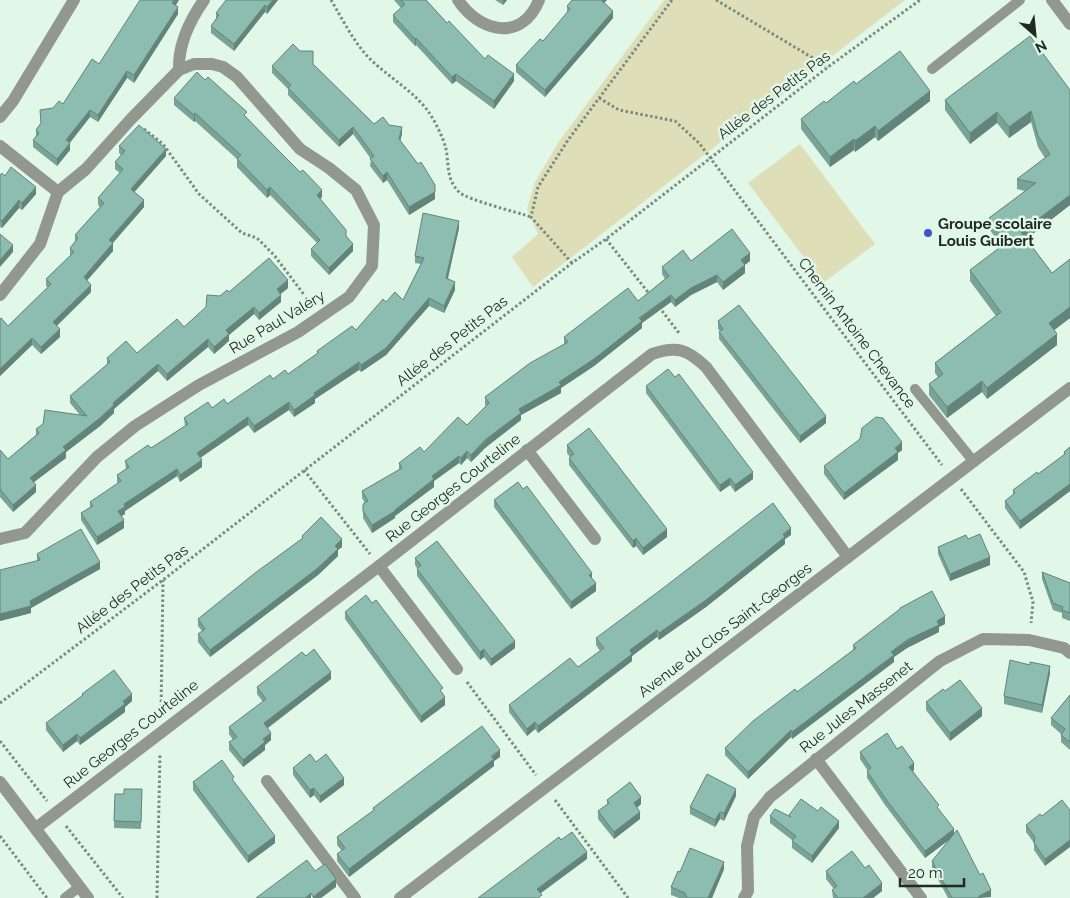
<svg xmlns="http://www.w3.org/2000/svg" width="1070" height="898" font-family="Raleway,sans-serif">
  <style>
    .green { fill: #dedfb9 }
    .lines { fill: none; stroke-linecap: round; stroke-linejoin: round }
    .path { stroke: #7c8b80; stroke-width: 3; stroke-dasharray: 2.5 2.5; stroke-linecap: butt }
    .service { stroke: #93988f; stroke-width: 10 }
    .minor { stroke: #93988f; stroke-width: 12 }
    .tertiary { stroke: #93988f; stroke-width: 12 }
    .wall { fill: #79a397 }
    .shaded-wall { fill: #63847b }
    .building { fill: #8dbdb0; stroke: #63847b }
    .poi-dot { fill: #3b56c8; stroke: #e1f7e7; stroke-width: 2 }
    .labels { text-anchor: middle; stroke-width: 5; stroke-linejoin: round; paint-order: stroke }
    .street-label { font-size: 15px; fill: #212923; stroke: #e1f7e7 }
    .poi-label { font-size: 15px; font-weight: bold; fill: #212923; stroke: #e1f7e7; text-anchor: start }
  </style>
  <rect width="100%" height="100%" fill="#e1f7e7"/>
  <g class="green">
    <polygon points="664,0 905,0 533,287 512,257 538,234 527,209 535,182 560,140"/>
    <polygon points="800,144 875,244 823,283 748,183"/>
  </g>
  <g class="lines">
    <g class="path">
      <path d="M 331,0 C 343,20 354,43 371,60 C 390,78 412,90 428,111 C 435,121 443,137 446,149 C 449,164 446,179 459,192 C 467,200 517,212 531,217"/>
      <polyline points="716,0 828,67"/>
      <polyline points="599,98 619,110 675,121 699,143 942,465"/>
      <polyline points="144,129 163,144 199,194 242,233 257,238 274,255 311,304"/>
      <polyline points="606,239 651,296"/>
      <polyline points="572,263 531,217 538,187 568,140 672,0"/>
      <polyline points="659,307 679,333"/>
      <polyline points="304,470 370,554"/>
      <polyline points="961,489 1024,572 1033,602 1031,623"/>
      <polyline points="467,682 536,775"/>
      <polyline points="0,703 163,580 572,263 606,239 828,67 920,0"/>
      <polyline points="161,712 163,580"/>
      <polyline points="0,741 47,801"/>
      <polyline points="555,800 628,898"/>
      <polyline points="66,826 123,898"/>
      <polyline points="0,836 47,898"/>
      <polyline points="157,898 160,753"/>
    </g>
    <g class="service">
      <polyline points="932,69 1020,0"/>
      <polyline points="915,389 974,462"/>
      <polyline points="65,898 79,887"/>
    </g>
    <g class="minor">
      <path d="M 458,0 C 480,33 522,42 539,0"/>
      <polyline points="1052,0 1070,24"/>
      <path d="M 179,70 C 178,45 190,20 204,0"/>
      <polyline points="0,117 13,101 74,0"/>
      <polyline points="0,146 58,192"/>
      <polyline points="0,295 40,244 58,192 86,169 131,119 179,70 194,64 212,64 223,67 237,77 300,149 329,168 356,190 374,225 372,266 349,297 298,332 199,385 135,426 97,457 25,533 0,539"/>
      <polyline points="527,450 595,539"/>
      <polyline points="379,566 457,669"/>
      <polyline points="816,759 921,898"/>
      <polyline points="267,781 355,898"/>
      <path d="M 36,828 L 379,566 L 652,354 C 677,345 688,350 706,367 L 848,557"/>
      <polyline points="400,898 1070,388"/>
      <polyline points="744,898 748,891 747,846 754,817 770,797 940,661 983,639 1029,640 1064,648 1070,653"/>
    </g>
    <polyline class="tertiary" points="0,782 88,898"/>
  </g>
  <g class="wall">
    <polygon points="179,0 175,6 178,14 134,83 127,78 98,122 90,117 70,143 70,150 57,166 33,147 33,140 36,137 36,130 41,123 40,110 53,108 63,104 99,64"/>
    <polygon points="278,0 267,14 265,12 234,51 211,33 211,26 216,19 216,13"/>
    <polygon points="394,0 426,0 447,23 485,59 514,81 494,109 456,81 452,84 416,45 415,46 393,22 393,15 401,8"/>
    <polygon points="495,0 507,0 503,5"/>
    <polygon points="604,3 613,18 545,97 516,72 516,65 543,41 567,13 567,6"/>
    <polygon points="313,64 374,124 389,125 402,134 400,141 435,199 409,215 387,180 383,183 370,166 371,159 353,134 339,147 288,95 288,89 272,73 272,66"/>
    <polygon points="856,84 930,101 878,141 875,137 855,152 854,150 830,167 801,129 801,119"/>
    <polygon points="1070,90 1070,205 1026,239 1052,273 1070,259 1070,318 1054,330 1057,345 987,399 982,392 947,418 929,395 929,384 938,377 935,373 935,363 996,316 970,281 970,270 1002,246 989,229 989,218 1025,191 1017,189 1017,179 1045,158 1038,147 1031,122 1009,138 997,123 970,144 945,110 945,100"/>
    <polygon points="174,98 247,118 322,197 320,199 346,236 353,251 329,275 311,256 311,249 317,243 270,195 267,198 237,167 237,159 195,121 194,122 174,105"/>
    <polygon points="119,146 166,156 134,192 144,207 113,243 113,251 87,280 91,292 57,326 60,337 41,354 32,345 0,376 0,319 8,326 48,287 46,286 46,279 70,256 70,248 75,242 75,235 100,207 98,205 98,198 120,173 115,169 115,162 121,155 119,153"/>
    <polygon points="0,175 5,176 36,194 22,210 19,208 2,228 0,227"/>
    <polygon points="459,228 448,279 455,290 444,313 429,306 386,355 361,372 359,370 315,399 315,403 294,417 289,410 254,433 248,425 200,458 202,467 180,482 177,476 125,511 125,514 122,516 124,528 97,545 81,520 81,513 90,507 90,502 118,484 117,482 117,475 126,469 125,461 151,448 185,426 184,418 212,408 227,404 273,379 288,374 317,354 317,351 356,330 386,302 403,300 421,264 415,263 415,256"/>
    <polygon points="691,261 750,261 744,265 745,273 723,290 717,282 691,295 675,307 671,302 642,323 642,328 594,366 561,388 561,393 521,415 521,420 485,448 471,462 467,458 461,465 459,463 434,481 434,487 395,516 395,518 372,533 363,518 363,504 365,503 362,498 362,491 399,470 399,463 424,452 467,425 486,406 485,405 485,397 564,344 564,337 638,301 665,279 662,274 662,267"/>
    <polygon points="288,288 280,294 281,302 259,320 254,314 229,335 229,341 214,354 208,347 167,381 158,371 114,409 114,413 100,426 66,452 66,458 34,482 36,492 13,512 0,497 0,450 8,459 36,435 36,429 80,415 70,403 70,396 107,365 107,358 137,353 184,327 220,296 229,292"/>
    <polygon points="718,321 826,423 800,443 719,339 719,332 720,331 718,329"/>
    <polygon points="646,386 753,479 735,492 730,485 720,492 646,393"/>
    <polygon points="567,445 667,537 643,555 636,546 633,548 569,465 569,458 570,457 567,453"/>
    <polygon points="1070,447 1070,491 1020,529 1005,508 1005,501 1013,495 1013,490 1038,474 1064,455 1064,452"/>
    <polygon points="902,450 898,453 898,460 844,500 824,474 824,466"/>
    <polygon points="494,500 596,591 571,609 494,507"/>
    <polygon points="791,535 785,539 785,544 706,607 659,640 657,637 632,656 632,661 538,733 535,729 527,736 509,712 509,705 578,667 600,651 596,645 596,638"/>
    <polygon points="302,536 342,547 338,550 338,556 318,575 210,657 198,642 198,634 202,631 198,626 198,619 302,539"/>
    <polygon points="968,539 990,565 950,581 938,554 938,547"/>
    <polygon points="37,554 100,569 31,608 31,613 0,621 37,561"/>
    <polygon points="415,558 515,648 491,666 484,657 480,660 417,576 417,568 415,565"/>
    <polygon points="1042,572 1070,583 1070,621 1062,618 1062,613 1053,610 1042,579"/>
    <polygon points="900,608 945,624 939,627 939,632 907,648 894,657 894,662 792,739 791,737 748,779 725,755 725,748 797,692 853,650 853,645 900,610"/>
    <polygon points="345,612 443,694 445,705 421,723 345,619"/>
    <polygon points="306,656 331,679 267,728 271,740 265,745 265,750 243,767 229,750 229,742 233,740 229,734 229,727 263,702 257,694 257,687"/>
    <polygon points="1030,665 1050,673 1042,713 1004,704 1004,696"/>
    <polygon points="945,691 982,716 950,741 926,710 926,702"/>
    <polygon points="82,694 132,701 125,707 125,712 80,745 77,741 63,752 46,730 46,723 82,696"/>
    <polygon points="1070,695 1070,750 1061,742 1061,734 1051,725 1051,718"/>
    <polygon points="897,749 914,770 913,771 939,810 954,833 991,897 948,898 932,868 932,861 949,840 925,858 885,805 867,778 867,771 868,771 860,759 860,752"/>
    <polygon points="500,757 494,761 494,766 349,877 337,861 337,854 342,851 337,845 337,837 373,811 373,808"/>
    <polygon points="316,762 344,785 320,803 314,795 310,798 293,775 293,768"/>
    <polygon points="193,782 234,782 275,843 248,863 193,790"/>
    <polygon points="142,789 141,829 114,828 115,794 124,794"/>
    <polygon points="736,796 724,821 720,819 715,827 690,814 690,807"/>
    <polygon points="607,800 641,804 637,808 640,819 614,839 598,819 598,811 607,805"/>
    <polygon points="1062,800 1045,866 1034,850 1034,843 1026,832 1026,825 1042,816"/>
    <polygon points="789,815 839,828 812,863 792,848 792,840 770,823 770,816 789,816"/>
    <polygon points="724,869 712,898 679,898 671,895 671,887 680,872"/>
    <polygon points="826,871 882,891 873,898 833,898 832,890 834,889 826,879"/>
  </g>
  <g class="shaded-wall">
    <polygon points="174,0 179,0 172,11 172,3"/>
    <polygon points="273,0 278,0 267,14 267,7"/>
    <polygon points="503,0 507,0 503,5"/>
    <polygon points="601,0 607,0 600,8"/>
    <polygon points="265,5 265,12 234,51 234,44"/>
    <polygon points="178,7 178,14 134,83 134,75"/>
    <polygon points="613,11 613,18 545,97 545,90"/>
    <polygon points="416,38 416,45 415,46 415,39"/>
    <polygon points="127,71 127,78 98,122 98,115"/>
    <polygon points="456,74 456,81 452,84 452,77"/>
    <polygon points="514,74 514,81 494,109 494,101"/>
    <polygon points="930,91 930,101 878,141 878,131"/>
    <polygon points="90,110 90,117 66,147 66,140"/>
    <polygon points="1031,111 1031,122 1009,138 1009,127"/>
    <polygon points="997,112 997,123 970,144 970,133"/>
    <polygon points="195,113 195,121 194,122 194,115"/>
    <polygon points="875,126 875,137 855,152 855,141"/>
    <polygon points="353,127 353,134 339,147 339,140"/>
    <polygon points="402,127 402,134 399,146 399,139"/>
    <polygon points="854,139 854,150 830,167 830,157"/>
    <polygon points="70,143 70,150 57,166 57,159"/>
    <polygon points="166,149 166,156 131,196 131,189"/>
    <polygon points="387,172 387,180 383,183 383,176"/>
    <polygon points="36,187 36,194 22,210 22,203"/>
    <polygon points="270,187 270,195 267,198 267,190"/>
    <polygon points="322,190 322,197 317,202 317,195"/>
    <polygon points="435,192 435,199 409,215 409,207"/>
    <polygon points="1070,195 1070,205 1021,243 1021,232"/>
    <polygon points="19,200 19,208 2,228 2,221"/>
    <polygon points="144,200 144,207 109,247 109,240"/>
    <polygon points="459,221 459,228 446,285 446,278"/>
    <polygon points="113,243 113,251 84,284 84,277"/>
    <polygon points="353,244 353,251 329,275 329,268"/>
    <polygon points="13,245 13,252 0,267 0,260"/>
    <polygon points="750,253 750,261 741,268 741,260"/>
    <polygon points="745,265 745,273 723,290 723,282"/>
    <polygon points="717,275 717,282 691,295 675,307 675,300 691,288"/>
    <polygon points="288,280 288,288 277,297 277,289"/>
    <polygon points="455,282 455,290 444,313 444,306"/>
    <polygon points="91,285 91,292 53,329 53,322"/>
    <polygon points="281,295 281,302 259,320 259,313"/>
    <polygon points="671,295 671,302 642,323 642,328 594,366 561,388 561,393 521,415 521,420 485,448 471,462 471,455 519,409"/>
    <polygon points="429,298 429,306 386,355 361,372 361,365"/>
    <polygon points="254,307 254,314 229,335 229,341 214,354 214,347 226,330"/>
    <polygon points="1070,307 1070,318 1049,334 1049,323"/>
    <polygon points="60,329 60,337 41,354 41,347"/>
    <polygon points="1057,334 1057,345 987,399 987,388"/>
    <polygon points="32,338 32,345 0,376 0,369"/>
    <polygon points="208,339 208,347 167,381 167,374"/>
    <polygon points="359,362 359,370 315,399 315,403 294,417 294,410 314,393"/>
    <polygon points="158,364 158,371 114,409 114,413 100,426 66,452 66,458 30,485 30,478 63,447"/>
    <polygon points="982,381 982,392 947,418 947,407"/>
    <polygon points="289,402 289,410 254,433 254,426"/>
    <polygon points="826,416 826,423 800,443 800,436"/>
    <polygon points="248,417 248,425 197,460 197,453"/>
    <polygon points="902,442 902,450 898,453 898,460 844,500 844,493"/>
    <polygon points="467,451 467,458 461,465 461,458"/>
    <polygon points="459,456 459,463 434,481 434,487 395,516 395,518 372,533 372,525 395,510 432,476"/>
    <polygon points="202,460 202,467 180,482 180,475"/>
    <polygon points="177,469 177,476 125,511 125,514 118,518 118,511 124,504"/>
    <polygon points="753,472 753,479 735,492 735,485"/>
    <polygon points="730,478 730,485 720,492 720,485"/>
    <polygon points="1070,484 1070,491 1020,529 1020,521"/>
    <polygon points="36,485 36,492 13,512 13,505"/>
    <polygon points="124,520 124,528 97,545 97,537"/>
    <polygon points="791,528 791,535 785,539 785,544 706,607 659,640 659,633"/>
    <polygon points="667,529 667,537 643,555 643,548"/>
    <polygon points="636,538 636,546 633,548 633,541"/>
    <polygon points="342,539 342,547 338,550 338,556 318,575 210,657 210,650"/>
    <polygon points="990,557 990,565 950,581 950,574"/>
    <polygon points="100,562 100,569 31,608 31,613 0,621 0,614 30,601"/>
    <polygon points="592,573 592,580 589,575"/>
    <polygon points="596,583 596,591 571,609 571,602"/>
    <polygon points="945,616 945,624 939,627 939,632 907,648 894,657 894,662 792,739 792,732 891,652 937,621"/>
    <polygon points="657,630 657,637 632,656 632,661 538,733 538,726 630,650"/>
    <polygon points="515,641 515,648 491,666 491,659"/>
    <polygon points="484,649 484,657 480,660 480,652"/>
    <polygon points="1050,666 1050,673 1042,713 1042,705"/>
    <polygon points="331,672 331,679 264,731 264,723"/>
    <polygon points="132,694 132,701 125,707 125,712 80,745 80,738"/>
    <polygon points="445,697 445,705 421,723 421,716"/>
    <polygon points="982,708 982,716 950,741 950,733"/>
    <polygon points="535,722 535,729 527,736 527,729"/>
    <polygon points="791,730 791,737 748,779 748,772"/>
    <polygon points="271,733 271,740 265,745 265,750 243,767 243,760 263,739"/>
    <polygon points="77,734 77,741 63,752 63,745"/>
    <polygon points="500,750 500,757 494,761 494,766 349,877 349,869"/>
    <polygon points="914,763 914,770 909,774 909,767"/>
    <polygon points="344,778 344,785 320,803 320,796"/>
    <polygon points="314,788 314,795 310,798 310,790"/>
    <polygon points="736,789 736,796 724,821 724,813"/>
    <polygon points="641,797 641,804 634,810 634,803"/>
    <polygon points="640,812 640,819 614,839 614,832"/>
    <polygon points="720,812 720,819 715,827 715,820"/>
    <polygon points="839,821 839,828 812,863 812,856"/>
    <polygon points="954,829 954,836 925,858 925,851"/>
    <polygon points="275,836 275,843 248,863 248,856"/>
    <polygon points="1070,840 1070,847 1045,866 1045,859"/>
    <polygon points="587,852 587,859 537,896 537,889"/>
    <polygon points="724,862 724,869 712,898 708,898"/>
    <polygon points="336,879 336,887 321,898 313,898 313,897"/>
    <polygon points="882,883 882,891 873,898 863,898"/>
    <polygon points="991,890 991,897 979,898 979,896"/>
    <polygon points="311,893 311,898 305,898"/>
  </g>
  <g class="building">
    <polygon points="140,0 174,0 172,3 178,7 134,75 127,71 98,115 90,110 66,140 70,143 57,159 33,140 39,133 36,130 41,123 40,110 53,108 59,101 63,104 92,59 99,64"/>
    <polygon points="226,0 273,0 267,7 265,5 234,44 211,26 219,15 216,13"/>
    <polygon points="401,0 426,0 447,23 449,21 485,59 488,55 514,74 494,101 456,74 452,77 416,38 415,39 393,15 405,4"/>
    <polygon points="572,0 601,0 613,11 545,90 516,65 540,39 543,41 570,9 567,6"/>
    <polygon points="1030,36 1070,90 1070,195 1021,232 1052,273 1070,259 1070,307 1049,323 1057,334 987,388 982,381 947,407 929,384 943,374 935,363 1001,312 970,270 1007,242 989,218 1036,183 1017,179 1050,154 1038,136 1031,111 1009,127 997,112 970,133 945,100"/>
    <polygon points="293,44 300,51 313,51 313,64 374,124 383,117 389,125 402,127 399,139 418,164 421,162 435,185 435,192 409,207 387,172 383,176 370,159 374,156 353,127 339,140 288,88 291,85 272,66"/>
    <polygon points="900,51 930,91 878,131 875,126 855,141 854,139 830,157 801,119 824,101 826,103 854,81 856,84"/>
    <polygon points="197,72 205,80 208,77 247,112 244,115 276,148 300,172 303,170 322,190 317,195 346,230 346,236 353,244 329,268 311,249 320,240 270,187 267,190 237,159 241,155 195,113 194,115 174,98"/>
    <polygon points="139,125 166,149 131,189 144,200 109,240 113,243 84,277 91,285 53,322 60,329 41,347 32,338 0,369 0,319 1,318 8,326 51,284 46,279 74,252 70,248 78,238 75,235 104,203 98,198 123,169 115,162 125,151 119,146"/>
    <polygon points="11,167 36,187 22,203 19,200 2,221 0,220 0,175 2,173 5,176"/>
    <polygon points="423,213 459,221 446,278 455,282 444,306 429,298 386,348 361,365 359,362 314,393 315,395 294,410 289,402 254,426 248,417 197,453 202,460 180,475 177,469 124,504 125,507 118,511 124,520 97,537 81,513 93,506 90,502 121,481 117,475 129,467 125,461 148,445 151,448 188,424 184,418 208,402 212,408 224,399 227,404 270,375 273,379 285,370 288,374 318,353 317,351 352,326 356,330 383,299 386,302 395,292 403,300 424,258 415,256"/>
    <polygon points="732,229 750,253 741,260 745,265 723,282 717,275 691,288 675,300 671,295 639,318 642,321 594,359 559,382 561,385 519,409 521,413 485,440 471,455 467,451 461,458 459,456 432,476 434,479 395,510 395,511 372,525 363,511 363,504 368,501 362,491 402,468 399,463 420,447 424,452 458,417 467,425 489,403 485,397 530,363 568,342 564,337 628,288 638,301 669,276 662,267 683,250 691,261"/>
    <polygon points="0,234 13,245 0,260"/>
    <polygon points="269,258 288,280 277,289 281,295 259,313 254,307 226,330 229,334 214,347 208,339 167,374 158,364 113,403 114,405 100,418 63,447 66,450 30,478 36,485 13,505 0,489 0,450 8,459 39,433 36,429 43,424 45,410 87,416 70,396 110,362 107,358 126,341 137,353 177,319 184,327 206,307 207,295 220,296 227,290 229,292"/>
    <polygon points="739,305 826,416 800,436 719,332 723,329 718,321"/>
    <polygon points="668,369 675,377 679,374 753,472 735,485 730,478 720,485 646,386"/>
    <polygon points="876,417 883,418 902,442 895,448 898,452 844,493 824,466 860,439 862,428"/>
    <polygon points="589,428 667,529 643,548 636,538 633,541 569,458 574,454 567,445"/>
    <polygon points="1070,447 1070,484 1020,521 1005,501 1015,493 1013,490 1037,472 1038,474 1065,454 1064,452"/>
    <polygon points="518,482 523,489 527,486 592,573 589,575 596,583 571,602 494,500"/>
    <polygon points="773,503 791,528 783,534 785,537 706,600 659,633 657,630 630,650 632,654 538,726 535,722 527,729 509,705 570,658 578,667 604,648 596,638 662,589"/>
    <polygon points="321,517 342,539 335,546 338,549 318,568 210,650 198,634 205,629 198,619 255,573 303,538 302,536"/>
    <polygon points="81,529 100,562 30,601 31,606 0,614 0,570 40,560 37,554"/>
    <polygon points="980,534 990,557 950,574 938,547 966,535 968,539"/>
    <polygon points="437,541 515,641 491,659 484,649 480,652 417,569 421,565 415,558"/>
    <polygon points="1042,572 1070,583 1070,613 1062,610 1063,607 1053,603"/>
    <polygon points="932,591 945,616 937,621 939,625 907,640 891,652 894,655 792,732 791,730 748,772 725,748 753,721 795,689 797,692 856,648 853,645 900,609 900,608"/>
    <polygon points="366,595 372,603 376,600 443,688 440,690 445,697 421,716 345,612"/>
    <polygon points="314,649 331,672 264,723 271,733 263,739 265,742 243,760 229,742 237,737 229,727 266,699 257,687 302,652 306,656"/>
    <polygon points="1010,660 1030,665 1030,662 1050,666 1042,705 1004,696"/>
    <polygon points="114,670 132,694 123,701 125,704 80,738 77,734 63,745 46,723 83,695 82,694"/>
    <polygon points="960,680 982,708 950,733 926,702 943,689 945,691"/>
    <polygon points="1070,695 1070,742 1061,735 1065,729 1051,718"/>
    <polygon points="482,726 500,750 491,756 494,759 349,869 337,854 345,848 337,837 374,810 373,808"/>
    <polygon points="887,733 897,749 902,746 914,763 909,767 939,805 937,807 954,829 925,851 885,798 867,771 871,768 860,752"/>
    <polygon points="310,754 316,762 326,754 344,778 320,796 314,788 310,790 293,768"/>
    <polygon points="222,760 234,777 232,779 275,836 248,856 193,782"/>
    <polygon points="707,774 736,789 724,813 720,812 715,820 690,807"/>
    <polygon points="630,782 641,797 634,803 640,812 614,832 598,811 609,803 607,800"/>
    <polygon points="124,789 142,789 141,822 114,821 115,794 124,794"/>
    <polygon points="801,799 818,811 821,807 839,821 812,856 792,841 796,836 770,816 775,809 791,817 789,815"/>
    <polygon points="1062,800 1070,810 1070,840 1045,859 1034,843 1035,837 1026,825 1040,814 1042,816"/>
    <polygon points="957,830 980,875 983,873 991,890 979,896 979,898 952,898 932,861"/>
    <polygon points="572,832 587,852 537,889 542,895 538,898 478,898 559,837 561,840"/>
    <polygon points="690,848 724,862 708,898 687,898 685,893 671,887 678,871 680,872"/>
    <polygon points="852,851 865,868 869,865 882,883 863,898 838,898 832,890 837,886 826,871"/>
    <polygon points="307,860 315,871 325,864 336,879 313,897 311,893 305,898 256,898"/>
  </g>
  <circle class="poi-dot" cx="928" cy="233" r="5"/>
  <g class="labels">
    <g class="street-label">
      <text transform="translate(774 95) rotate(-37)" y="5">Allée des Petits Pas</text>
      <text transform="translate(277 322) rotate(-31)" y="5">Rue Paul Valéry</text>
      <text transform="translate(857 333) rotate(53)" y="5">Chemin Antoine Chevance</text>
      <text transform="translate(452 341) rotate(-38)" y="5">Allée des Petits Pas</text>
      <text transform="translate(453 488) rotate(-38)" y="5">Rue Georges Courteline</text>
      <text transform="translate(132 589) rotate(-37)" y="5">Allée des Petits Pas</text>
      <text transform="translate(725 630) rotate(-37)" y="5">Avenue du Clos Saint-Georges</text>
      <text transform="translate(856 707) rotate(-38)" y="5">Rue Jules Massenet</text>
      <text transform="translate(131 734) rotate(-38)" y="5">Rue Georges Courteline</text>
    </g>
    <g class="poi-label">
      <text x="938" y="229">Groupe scolaire<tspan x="938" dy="17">Louis Guibert</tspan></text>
    </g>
  </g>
  <g transform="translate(1035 35) rotate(153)" stroke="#e1f7e7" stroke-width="4" paint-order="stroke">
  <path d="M0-4L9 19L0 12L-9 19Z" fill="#212923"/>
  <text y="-8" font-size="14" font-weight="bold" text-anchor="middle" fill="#212923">N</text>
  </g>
  <path d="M900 878v8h64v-8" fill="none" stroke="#212923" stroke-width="2.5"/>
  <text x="908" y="878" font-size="15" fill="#212923" stroke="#e1f7e7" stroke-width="4" paint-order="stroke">20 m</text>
</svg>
